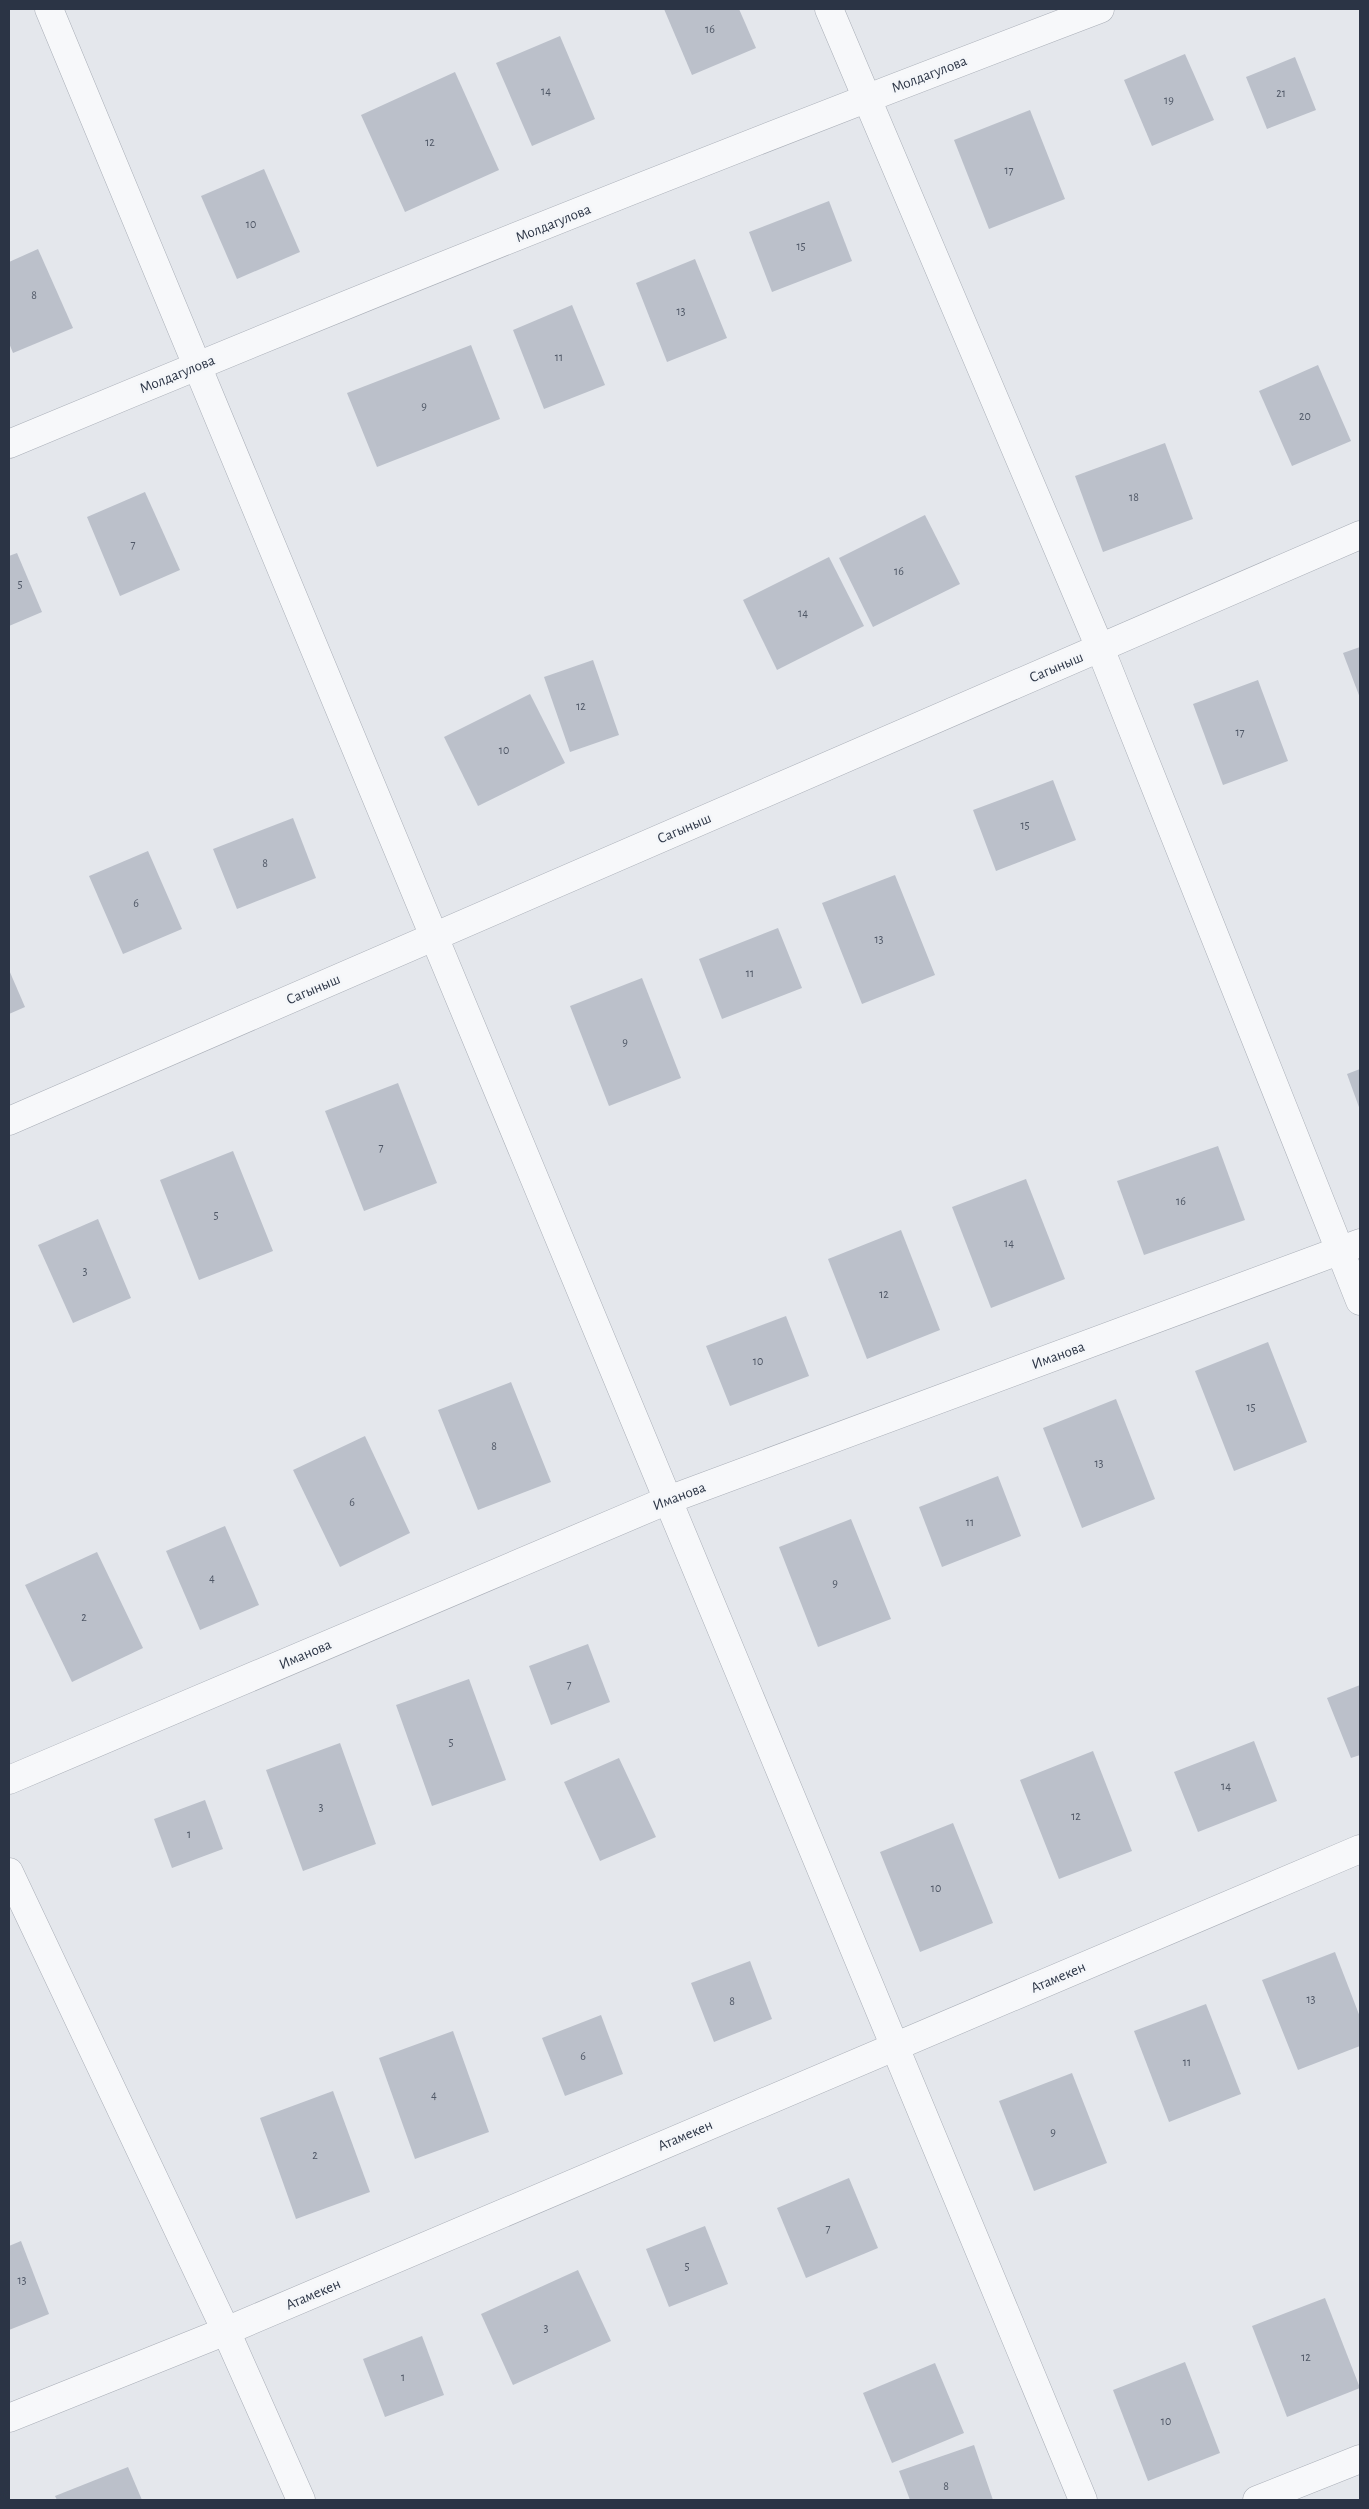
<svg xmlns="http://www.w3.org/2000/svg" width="1369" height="2509" font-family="'Alegreya Sans',sans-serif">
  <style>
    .building { fill: #bbc0ca }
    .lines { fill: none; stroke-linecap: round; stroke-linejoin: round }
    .minor-casing { stroke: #a9aeb7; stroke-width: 29 }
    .minor { stroke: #f7f8fa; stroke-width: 28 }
    .labels { text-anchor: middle; stroke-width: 5; stroke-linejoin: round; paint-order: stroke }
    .number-label { font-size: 12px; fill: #4f5766 }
    .street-label { font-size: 15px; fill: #2b3445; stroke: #f4f6f9 }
  </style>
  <rect width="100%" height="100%" fill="#e4e7ec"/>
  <g class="building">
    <polygon points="664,9 739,9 756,48 692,75"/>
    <polygon points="560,36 595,119 532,146 496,63"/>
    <polygon points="1185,54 1214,120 1152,146 1124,80"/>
    <polygon points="1295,57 1316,110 1267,129 1246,77"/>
    <polygon points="455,72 499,170 405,212 361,115"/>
    <polygon points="1030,110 1065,199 989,229 954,140"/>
    <polygon points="264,169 300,252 237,279 201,196"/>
    <polygon points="829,201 852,261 772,292 749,232"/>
    <polygon points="38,249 73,328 13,353 9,343 9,262"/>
    <polygon points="695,259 727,338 667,362 636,283"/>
    <polygon points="572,305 605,385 544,409 513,330"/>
    <polygon points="471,345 500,419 377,467 347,393"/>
    <polygon points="1318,365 1351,441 1292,466 1259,391"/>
    <polygon points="1165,443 1193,519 1103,552 1075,476"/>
    <polygon points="145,492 180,570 120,596 87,517"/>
    <polygon points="925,515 960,584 873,627 839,558"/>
    <polygon points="17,553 42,612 9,626 9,556"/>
    <polygon points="829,557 864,626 777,670 743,600"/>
    <polygon points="1360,647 1360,698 1343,653"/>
    <polygon points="593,660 619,735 570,752 544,677"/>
    <polygon points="1258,680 1288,761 1223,785 1193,704"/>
    <polygon points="530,694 565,763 478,806 444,737"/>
    <polygon points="1053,780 1076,840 996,871 973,810"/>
    <polygon points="293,818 316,878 237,909 213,849"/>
    <polygon points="148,851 182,929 123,954 89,876"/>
    <polygon points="895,875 935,975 862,1004 822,903"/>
    <polygon points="778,928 802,988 722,1019 699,959"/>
    <polygon points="9,970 25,1007 9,1014"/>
    <polygon points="642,978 681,1078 609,1106 570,1006"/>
    <polygon points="1360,1069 1360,1110 1347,1074"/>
    <polygon points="398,1083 437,1183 364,1211 325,1111"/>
    <polygon points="1218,1146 1245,1220 1144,1255 1117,1181"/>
    <polygon points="233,1151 273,1251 199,1280 160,1180"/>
    <polygon points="1026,1179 1065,1279 991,1308 952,1207"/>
    <polygon points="98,1219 131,1298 73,1323 38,1245"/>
    <polygon points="901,1230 940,1330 867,1359 828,1259"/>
    <polygon points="786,1316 809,1376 730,1406 706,1346"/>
    <polygon points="1268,1342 1307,1442 1234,1471 1195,1371"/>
    <polygon points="511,1382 551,1482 478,1510 438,1410"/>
    <polygon points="1116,1399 1155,1499 1082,1528 1043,1428"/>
    <polygon points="365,1436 410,1533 340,1567 293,1470"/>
    <polygon points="998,1476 1021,1536 942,1567 919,1507"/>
    <polygon points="851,1519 891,1619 818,1647 779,1547"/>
    <polygon points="225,1526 259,1605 200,1630 166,1551"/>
    <polygon points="97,1552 143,1648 72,1682 25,1585"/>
    <polygon points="588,1644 610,1702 551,1725 529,1666"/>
    <polygon points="469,1679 506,1780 432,1806 396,1705"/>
    <polygon points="1360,1685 1360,1755 1351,1758 1327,1698"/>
    <polygon points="1254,1741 1277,1801 1198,1832 1174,1772"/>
    <polygon points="340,1743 376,1844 303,1871 266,1770"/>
    <polygon points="1093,1751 1132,1851 1059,1879 1020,1780"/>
    <polygon points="619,1758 656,1837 600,1861 564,1782"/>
    <polygon points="205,1800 223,1849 172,1868 154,1819"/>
    <polygon points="953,1823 993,1923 920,1952 880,1852"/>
    <polygon points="1335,1952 1360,2017 1360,2046 1298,2070 1262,1980"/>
    <polygon points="750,1961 772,2019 714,2042 691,1983"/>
    <polygon points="1206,2004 1241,2094 1169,2122 1134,2031"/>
    <polygon points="601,2015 623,2074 565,2096 542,2038"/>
    <polygon points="453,2031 489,2132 415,2159 379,2058"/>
    <polygon points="1072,2073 1107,2163 1034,2191 999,2101"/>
    <polygon points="333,2091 370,2192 296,2219 260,2118"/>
    <polygon points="849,2178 878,2248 806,2278 777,2208"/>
    <polygon points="705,2226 728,2284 669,2307 646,2249"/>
    <polygon points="21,2241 49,2314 9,2330 9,2246"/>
    <polygon points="578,2270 611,2341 513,2385 481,2314"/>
    <polygon points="1325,2298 1360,2388 1287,2417 1252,2326"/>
    <polygon points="422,2336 444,2395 385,2417 363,2359"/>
    <polygon points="1185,2362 1220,2453 1148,2481 1113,2390"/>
    <polygon points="935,2363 964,2433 892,2463 863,2393"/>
    <polygon points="974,2445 993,2500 910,2500 899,2471"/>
    <polygon points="128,2467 142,2500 57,2500 55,2496"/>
  </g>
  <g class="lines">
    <g class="minor-casing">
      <g id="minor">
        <polyline points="49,9 1083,2500"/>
        <polyline points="829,9 1100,648 1360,1301"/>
        <path d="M 9,444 C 370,293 734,148 1100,9"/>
        <polyline points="9,1121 1360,535"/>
        <polyline points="9,1780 668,1500 1360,1243"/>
        <polyline points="9,1872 226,2331 301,2500"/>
        <polyline points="9,2418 226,2331 1360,1849"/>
        <polyline points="1257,2500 1360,2459"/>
      </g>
    </g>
    <use href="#minor" class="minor"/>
  </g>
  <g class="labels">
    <g class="number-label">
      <text x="710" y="33">16</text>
      <text x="546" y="95">14</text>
      <text x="1281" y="97">21</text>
      <text x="1169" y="104">19</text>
      <text x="430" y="146">12</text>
      <text x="1009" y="174">17</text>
      <text x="251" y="228">10</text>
      <text x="801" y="250">15</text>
      <text x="34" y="299">8</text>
      <text x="681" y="315">13</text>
      <text x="559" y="361">11</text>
      <text x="424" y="410">9</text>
      <text x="1305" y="420">20</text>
      <text x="1134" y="501">18</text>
      <text x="133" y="548">7</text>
      <text x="899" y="575">16</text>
      <text x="20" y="588">5</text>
      <text x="803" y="617">14</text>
      <text x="581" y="710">12</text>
      <text x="1240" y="736">17</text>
      <text x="504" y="754">10</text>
      <text x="1025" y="829">15</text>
      <text x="265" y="867">8</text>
      <text x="136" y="907">6</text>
      <text x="879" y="943">13</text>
      <text x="750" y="977">11</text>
      <text x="625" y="1046">9</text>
      <text x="381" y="1151">7</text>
      <text x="1181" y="1205">16</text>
      <text x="216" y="1219">5</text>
      <text x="1009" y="1247">14</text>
      <text x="85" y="1275">3</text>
      <text x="884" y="1298">12</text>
      <text x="758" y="1365">10</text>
      <text x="1251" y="1411">15</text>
      <text x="494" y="1450">8</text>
      <text x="1099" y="1467">13</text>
      <text x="352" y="1506">6</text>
      <text x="970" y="1526">11</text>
      <text x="212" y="1582">4</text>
      <text x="835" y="1587">9</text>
      <text x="84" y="1621">2</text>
      <text x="569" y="1688">7</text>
      <text x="451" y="1746">5</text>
      <text x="1226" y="1790">14</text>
      <text x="321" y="1811">3</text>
      <text x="1076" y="1820">12</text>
      <text x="189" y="1838">1</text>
      <text x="936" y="1892">10</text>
      <text x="1311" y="2003">13</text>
      <text x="732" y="2005">8</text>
      <text x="583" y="2060">6</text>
      <text x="1187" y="2066">11</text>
      <text x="434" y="2099">4</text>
      <text x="1053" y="2136">9</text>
      <text x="315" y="2159">2</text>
      <text x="828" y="2232">7</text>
      <text x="687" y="2270">5</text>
      <text x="22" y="2284">13</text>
      <text x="546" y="2332">3</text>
      <text x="1306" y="2361">12</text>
      <text x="403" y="2381">1</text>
      <text x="1166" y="2425">10</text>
      <text x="946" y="2490">8</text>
    </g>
    <g class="street-label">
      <text transform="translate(929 74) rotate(-21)" y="5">Молдагулова</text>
      <text transform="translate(553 223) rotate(-22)" y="5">Молдагулова</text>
      <text transform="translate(177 374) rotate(-22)" y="5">Молдагулова</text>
      <text transform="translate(1056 667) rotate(-23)" y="5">Сагыныш</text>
      <text transform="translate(684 828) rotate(-23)" y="5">Сагыныш</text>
      <text transform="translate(313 989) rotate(-23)" y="5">Сагыныш</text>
      <text transform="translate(1058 1355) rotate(-20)" y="5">Иманова</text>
      <text transform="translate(679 1496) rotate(-21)" y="5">Иманова</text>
      <text transform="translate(305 1654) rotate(-23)" y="5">Иманова</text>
      <text transform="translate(1058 1977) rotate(-23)" y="5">Атамекен</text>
      <text transform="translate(685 2135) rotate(-23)" y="5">Атамекен</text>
      <text transform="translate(313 2294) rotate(-23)" y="5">Атамекен</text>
    </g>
  </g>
  <rect width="1369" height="2509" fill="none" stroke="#2b3445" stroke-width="20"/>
</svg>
